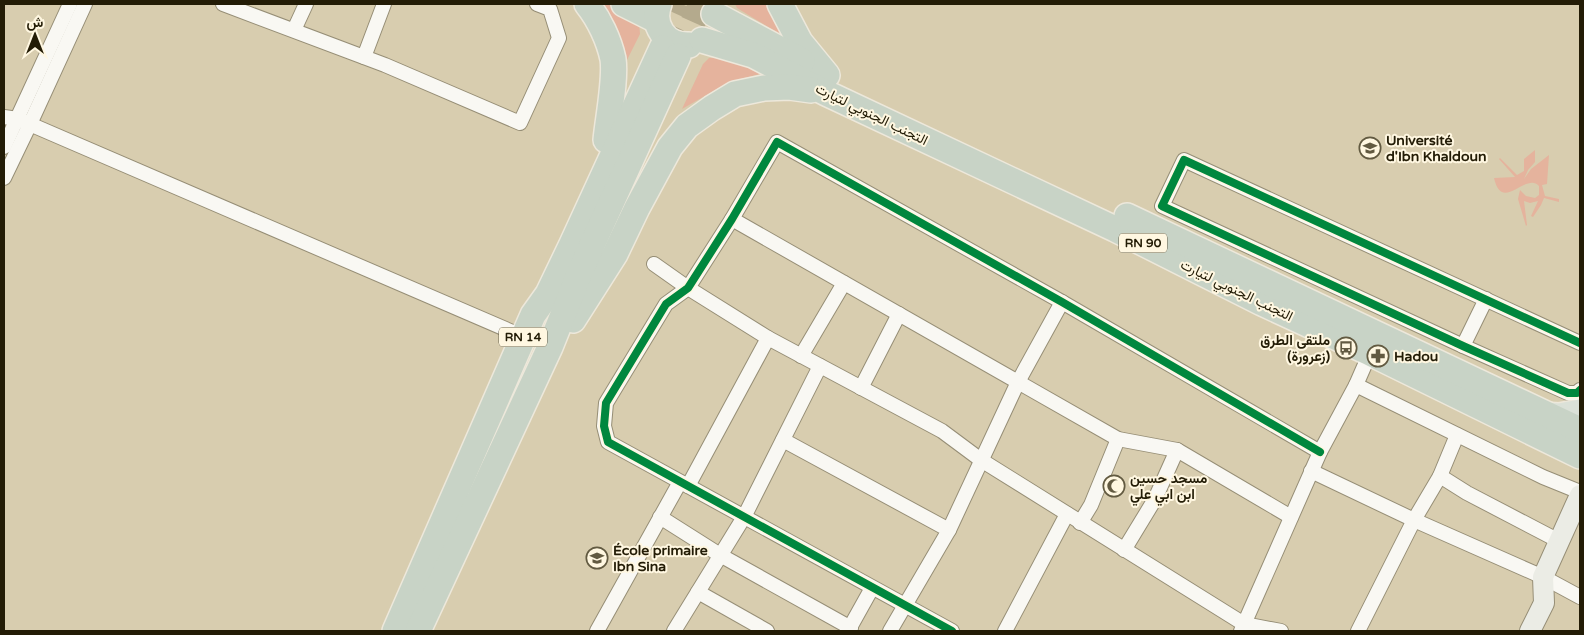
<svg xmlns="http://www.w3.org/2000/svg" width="1584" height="635" font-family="'Varela Round',Vazirmatn,sans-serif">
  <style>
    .green { fill: #e5b39d }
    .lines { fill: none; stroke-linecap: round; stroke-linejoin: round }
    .highway-tunnel { stroke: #b4aa8d; stroke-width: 25; stroke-dasharray: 25 12; stroke-linecap: butt }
    .street-casing { stroke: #968e76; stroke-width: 16 }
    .secondary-casing { stroke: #968e76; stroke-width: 22 }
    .primary-casing { stroke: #ede8db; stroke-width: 24 }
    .highway-casing { stroke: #ede8db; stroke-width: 28 }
    .street { stroke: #f9f8f3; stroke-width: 14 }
    .secondary { stroke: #ebece5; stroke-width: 20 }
    .primary { stroke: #dbe1d8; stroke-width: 21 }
    .highway { stroke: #c8d3c6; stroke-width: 25 }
    .cycleway-casing { stroke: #fff7e1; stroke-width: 11 }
    .cycleway { stroke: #00873e; stroke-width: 8 }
    .labels { text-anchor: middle; stroke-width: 4; stroke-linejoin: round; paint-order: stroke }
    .shield { fill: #fff7e1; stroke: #655e48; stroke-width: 1 }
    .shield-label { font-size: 12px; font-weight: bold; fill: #231c06 }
    .street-label { font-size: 14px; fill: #231c06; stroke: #fff7e1 }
    .poi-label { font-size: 14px; font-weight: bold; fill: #231c06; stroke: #fff7e1; text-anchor: start }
  </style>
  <rect width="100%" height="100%" fill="#d8cdaf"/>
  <g class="green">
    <polygon points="598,4 611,4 639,22 640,34 619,76"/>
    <polygon points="735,4 768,4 786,38 737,8"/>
    <polygon points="718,57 768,72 740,79 717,89 682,109 703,64 709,58"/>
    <path d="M 1535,150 L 1535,162 L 1528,170 L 1524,179 L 1531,169 L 1549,155 L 1547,184 L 1542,185 L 1545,196 L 1559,199 L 1559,202 L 1544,198 L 1541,205 L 1533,217 L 1531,216 L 1538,201 L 1530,203 L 1524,201 L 1527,225 L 1526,226 L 1518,199 L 1520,190 L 1526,196 L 1535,198 L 1539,195 L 1539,186 C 1526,171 1502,214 1494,178 L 1515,177 L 1499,159 L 1500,158 L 1517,175 L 1524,171 L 1524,159 Z"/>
  </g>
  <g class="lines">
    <g class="highway-tunnel">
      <polyline points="662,48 682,4"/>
      <polyline points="678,56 701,4"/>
    </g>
    <g class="street-casing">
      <g id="street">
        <polyline points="223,4 385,65 520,123 559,38 550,9 537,4"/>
        <polyline points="294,30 306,4"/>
        <polyline points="364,57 384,4"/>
        <polyline points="4,117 18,119 524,337"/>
        <polyline points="4,147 70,4"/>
        <polyline points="4,178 30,124 85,4"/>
        <polyline points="732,219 1118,439 1177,450 1291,517"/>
        <polyline points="654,264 688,288 768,338 942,431 981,460 1244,624 1281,631"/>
        <polyline points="1580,343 1184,160 1162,206 1463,346 1568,393 1577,393 1580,390"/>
        <polyline points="1463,346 1486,299"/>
        <polyline points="801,356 844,283"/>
        <polyline points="1356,385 1543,477 1580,492"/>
        <polyline points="861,388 899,314"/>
        <polyline points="783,440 949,530 890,631"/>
        <polyline points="1311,471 1414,520 1543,577 1580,597"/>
        <polyline points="1440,476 1467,493 1559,541"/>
        <polyline points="688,486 768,338"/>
        <polyline points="660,517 720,555 851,628"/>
        <polyline points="1080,523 1091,505 1118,439"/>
        <polyline points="949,530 1018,382 1062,302"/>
        <polyline points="1124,550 1155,499 1177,450"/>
        <polyline points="698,592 767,631"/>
        <polyline points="597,631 680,482"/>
        <polyline points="674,631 744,517 820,366"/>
        <polyline points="848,631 872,588"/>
        <polyline points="952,631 608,442 604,426 606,403 666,304 688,288 732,219 777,142 1062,302 1320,452"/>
        <polyline points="1005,631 1067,514"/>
        <polyline points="1241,631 1320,452 1356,385 1370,353"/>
        <polyline points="1358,631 1414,520 1440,476 1457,435"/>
      </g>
    </g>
    <g class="secondary-casing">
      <polyline id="secondary" points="1530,631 1544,603 1543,577 1580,495"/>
    </g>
    <g class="primary-casing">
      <polyline id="primary" points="1543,413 1559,414 1580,410"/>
    </g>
    <g class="highway-casing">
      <g id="highway">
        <path d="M 587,4 C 599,19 609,40 613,59 C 616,79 608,119 606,140"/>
        <polyline points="624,4 656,20"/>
        <path d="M 659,4 C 651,25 665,46 689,45"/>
        <polyline points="780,4 800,42 827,75"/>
        <polyline points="714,14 802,61"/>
        <polyline points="702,40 753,55 826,93 1115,229 1262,303 1370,353 1580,456"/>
        <polyline points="1127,216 1580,430"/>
        <polyline points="573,320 615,254 637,208 670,147 687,126 712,108 735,94 764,88 789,87 811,90"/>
        <polyline points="395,631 533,315 548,294 572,244 662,48"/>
        <polyline points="418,631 550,347 583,265 678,56"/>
      </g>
    </g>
    <use href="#street" class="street"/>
    <use href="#secondary" class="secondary"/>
    <use href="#primary" class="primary"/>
    <use href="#highway" class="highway"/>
    <g class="cycleway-casing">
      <g id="cycleway">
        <polyline points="1580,343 1184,160 1162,206 1463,346 1568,393 1577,393 1580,390"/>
        <polyline points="952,631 608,442 604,426 606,403 666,304 688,288 732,219 777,142 1062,302 1320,452"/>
      </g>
    </g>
    <use href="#cycleway" class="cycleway"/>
  </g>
  <defs>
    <g id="university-ring" transform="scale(1.125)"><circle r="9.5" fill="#fff7e1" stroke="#625a41" stroke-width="1.5"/><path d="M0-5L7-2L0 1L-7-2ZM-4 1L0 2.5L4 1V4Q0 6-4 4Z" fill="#625a41"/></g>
    <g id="bus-ring" transform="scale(1.125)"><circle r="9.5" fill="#fff7e1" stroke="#625a41" stroke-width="1.5"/><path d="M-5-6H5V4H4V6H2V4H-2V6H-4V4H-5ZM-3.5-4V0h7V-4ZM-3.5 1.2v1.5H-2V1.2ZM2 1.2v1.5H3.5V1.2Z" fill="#625a41"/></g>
    <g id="pharmacy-ring" transform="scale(1.125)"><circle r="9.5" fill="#fff7e1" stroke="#625a41" stroke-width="1.5"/><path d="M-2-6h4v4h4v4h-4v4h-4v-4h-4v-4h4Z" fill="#625a41"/></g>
    <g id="mosque-ring" transform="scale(1.125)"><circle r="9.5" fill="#fff7e1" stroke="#625a41" stroke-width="1.5"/><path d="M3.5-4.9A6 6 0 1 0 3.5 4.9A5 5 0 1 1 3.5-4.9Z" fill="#625a41"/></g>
    <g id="school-ring" transform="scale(1.125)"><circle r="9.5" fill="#fff7e1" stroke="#625a41" stroke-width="1.5"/><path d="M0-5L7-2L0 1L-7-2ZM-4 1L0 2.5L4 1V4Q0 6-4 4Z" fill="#625a41"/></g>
  </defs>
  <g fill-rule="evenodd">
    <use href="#university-ring" x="1370" y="148"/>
    <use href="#bus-ring" x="1346" y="348"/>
    <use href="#pharmacy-ring" x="1378" y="356"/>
    <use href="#mosque-ring" x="1114" y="486"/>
    <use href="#school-ring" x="597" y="558"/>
  </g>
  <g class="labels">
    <g class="shield">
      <rect x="1119" y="233.5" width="48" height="19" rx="4"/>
      <rect x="499" y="327.5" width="48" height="19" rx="4"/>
    </g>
    <g class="shield-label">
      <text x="1143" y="247">RN 90</text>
      <text x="523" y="341">RN 14</text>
    </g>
    <g class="street-label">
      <text transform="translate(872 114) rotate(26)" y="5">التجنب الجنوبي لتيارت</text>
      <text transform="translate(1237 290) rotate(26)" y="5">التجنب الجنوبي لتيارت</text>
    </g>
    <g class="poi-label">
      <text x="1386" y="145">Université<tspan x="1386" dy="16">d'Ibn Khaldoun</tspan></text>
      <text x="1330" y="345" text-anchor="end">ملتقى الطرق<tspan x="1330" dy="16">(زعرورة)</tspan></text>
      <text x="1394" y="361">Hadou</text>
      <text x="1130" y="483">مسجد حسين<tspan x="1130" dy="16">ابن ابي علي</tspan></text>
      <text x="613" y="555">École primaire<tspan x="613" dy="16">Ibn Sina</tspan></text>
    </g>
  </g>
  <rect width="1584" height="635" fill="none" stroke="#231c06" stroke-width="10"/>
  <g transform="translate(35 35)" stroke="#fff7e1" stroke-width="4" paint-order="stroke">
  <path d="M0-4L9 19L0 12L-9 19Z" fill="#231c06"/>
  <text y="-8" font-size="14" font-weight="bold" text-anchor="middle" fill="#231c06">ش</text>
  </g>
</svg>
